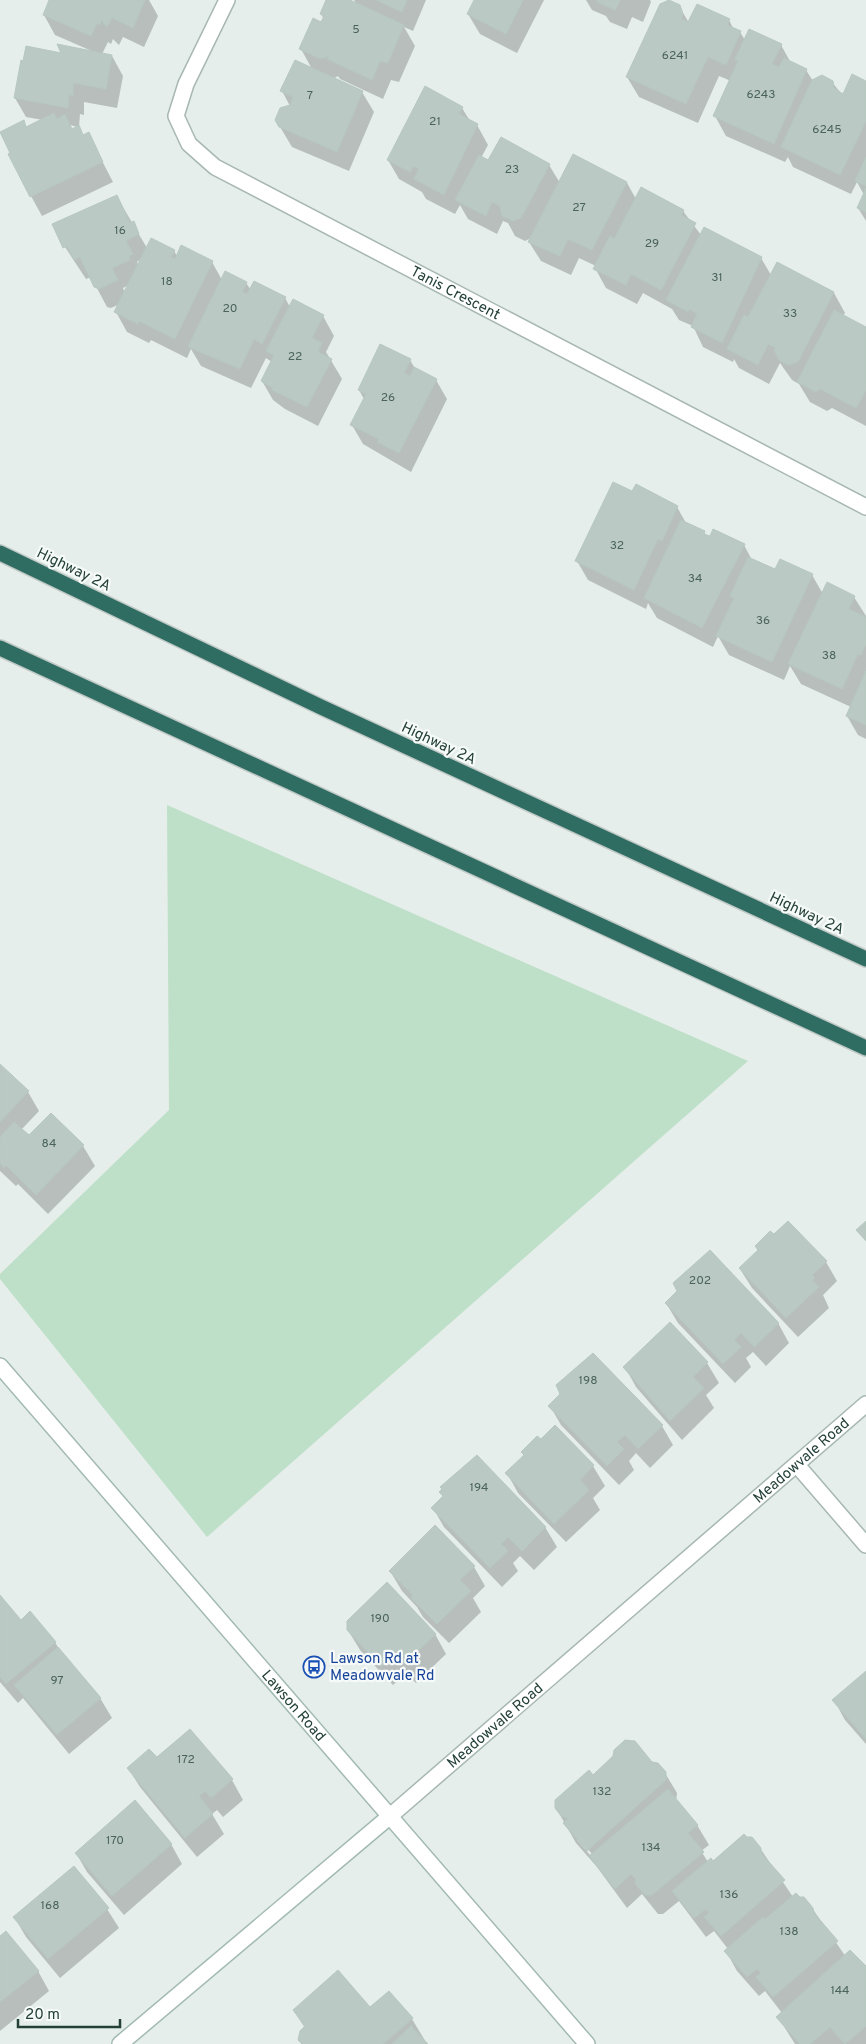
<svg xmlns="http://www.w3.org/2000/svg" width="866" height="2044" font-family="Overpass,sans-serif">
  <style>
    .green { fill: #bedfc8 }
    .shadow { fill: #0003; fill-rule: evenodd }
    .building { fill: #bac9c3; stroke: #b7c8c1 }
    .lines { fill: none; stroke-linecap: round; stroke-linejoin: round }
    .lane-casing { stroke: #a7b7b1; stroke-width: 18 }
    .street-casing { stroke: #a7b7b1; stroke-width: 18 }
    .secondary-casing { stroke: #a3bab3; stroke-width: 18 }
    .highway-casing { stroke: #c2cac8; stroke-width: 18 }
    .lane { stroke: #fff; stroke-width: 15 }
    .street { stroke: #fff; stroke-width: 15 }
    .secondary { stroke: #fff; stroke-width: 15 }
    .highway { stroke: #2f6d62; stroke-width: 15 }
    .labels { text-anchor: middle; stroke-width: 4.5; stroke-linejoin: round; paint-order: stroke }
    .number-label { font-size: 12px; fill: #4a635c }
    .street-label { font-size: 15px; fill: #244139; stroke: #f6faf8 }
    .transit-label { font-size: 15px; fill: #164399; stroke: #f6faf8; text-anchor: start }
  </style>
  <rect width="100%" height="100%" fill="#e5eeea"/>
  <polygon class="green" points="167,805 748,1061 207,1537 0,1279 0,1274 169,1110"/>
  <g class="shadow">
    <path d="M 50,0 L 149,0 L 158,16 L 144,47 L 123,37 L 119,45 L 113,39 L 111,44 L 108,42 L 102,54 L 112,56 L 123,76 L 117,108 L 84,102 L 84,115 L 80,114 L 79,127 L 84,136 L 88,134 L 113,182 L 42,216 L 31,196 L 23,122 L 27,128 L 43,120 L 26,117 L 15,98 L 63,54 L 94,52 L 55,35 L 44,15 ZM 70,125 L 78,127 L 72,130 Z"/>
    <polygon points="328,0 346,0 357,5 354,0 426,0 413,31 404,27 415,46 399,82 391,80 383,99 340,79 338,76 333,79 362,92 374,112 349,171 292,147 276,120 290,106 282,91 312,69 301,49 322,24 324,19 321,14"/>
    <polygon points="476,0 544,0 517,53 480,34 468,14"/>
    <polygon points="586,0 650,0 651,2 643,22 632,17 627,29 610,22 606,16 592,10"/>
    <polygon points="679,6 689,23 729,20 734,30 740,32 745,40 781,45 791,63 806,70 813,81 832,82 843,96 866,82 866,221 858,208 864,195 857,182 851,194 793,167 788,157 785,162 726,136 715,116 731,81 719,76 698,123 639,97 627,77"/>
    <polygon points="462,108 470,121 477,125 488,145 481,158 489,162 549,165 560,183 574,156 627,183 636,199 683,211 701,235 705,228 761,258 771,275 777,264 834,293 845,313 843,316 866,328 866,426 832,408 827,411 810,402 799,384 792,380 780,363 769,384 739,368 734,359 733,362 703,347 693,326 679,320 672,309 643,293 637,304 606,288 595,268 596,266 579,258 571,275 541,261 529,242 531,238 525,241 515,236 508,223 503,221 497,234 468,219 460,205 455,214 426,199 422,192 399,179 388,160"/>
    <path d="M 117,197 L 147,248 L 174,250 L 177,257 L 212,262 L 222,280 L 246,283 L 251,290 L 285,298 L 290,307 L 323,316 L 334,336 L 326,352 L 342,379 L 318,426 L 285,409 L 273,400 L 262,381 L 272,362 L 266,358 L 251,388 L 201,366 L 191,349 L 187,358 L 151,340 L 149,343 L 127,332 L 116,312 L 120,304 L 111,308 L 107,307 L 91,277 L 86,279 L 65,247 ZM 142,258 L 139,266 L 137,262 ZM 129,285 L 125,293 L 123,288 Z"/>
    <polygon points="410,360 416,370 436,380 447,399 411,472 363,444 352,425 364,399 359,390"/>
    <polygon points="633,493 677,507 686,523 704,532 706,536 744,545 752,560 776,571 812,575 823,594 854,597 866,616 866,739 858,735 847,716 851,707 801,684 790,666 784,680 729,655 718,636 713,647 657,618 648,603 646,609 588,580 577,561"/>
    <polygon points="0,1066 28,1092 39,1111 21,1130 29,1137 51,1114 83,1146 95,1166 48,1214 18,1184 16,1186 0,1171"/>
    <polygon points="759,1251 826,1262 837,1281 823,1295 829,1308 798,1337 752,1288 740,1269"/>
    <polygon points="666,1303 778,1323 789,1343 766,1366 753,1352 746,1358 751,1367 735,1383 678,1323"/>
    <polygon points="670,1324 707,1363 719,1383 706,1395 714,1408 682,1440 636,1387 625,1367"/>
    <polygon points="550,1406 662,1426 673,1445 650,1468 636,1453 629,1461 634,1470 619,1485 561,1425"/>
    <polygon points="555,1426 593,1466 605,1486 593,1498 600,1510 566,1542 518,1493 507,1473"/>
    <polygon points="440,1492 545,1527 557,1547 534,1570 520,1556 513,1563 518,1571 502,1587 444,1527 433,1508 444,1498"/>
    <polygon points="474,1567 485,1586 473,1598 481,1612 449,1643 423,1617 417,1607 402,1591 390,1571"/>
    <polygon points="0,1597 21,1622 55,1642 61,1653 100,1698 112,1718 69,1754 23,1698 18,1703 0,1682"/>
    <polygon points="348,1630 435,1634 446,1654 416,1683 406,1673 393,1685 360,1650"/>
    <polygon points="866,1673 866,1744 845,1720 834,1700"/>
    <polygon points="190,1731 232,1780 243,1800 223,1817 217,1810 212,1814 224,1834 197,1857 140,1787 128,1768 157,1759"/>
    <path d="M 651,1763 L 665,1773 L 677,1793 L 676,1801 L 697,1825 L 709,1845 L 701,1851 L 708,1862 L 760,1848 L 793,1897 L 812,1908 L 846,1957 L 866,1968 L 866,2044 L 795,2044 L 778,2017 L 782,2013 L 765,1991 L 759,1996 L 737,1971 L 726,1951 L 728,1949 L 714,1931 L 706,1937 L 679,1901 L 663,1914 L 658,1914 L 642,1894 L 627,1908 L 597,1867 L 576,1843 L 556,1808 L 593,1776 ZM 579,1839 L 592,1854 L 591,1856 L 577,1840 Z"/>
    <polygon points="171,1844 182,1864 124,1915 87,1872 76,1853"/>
    <polygon points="107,1909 119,1928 60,1978 26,1937 15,1918"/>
    <polygon points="0,1938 38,1971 49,1991 0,2031"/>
    <polygon points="370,2009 412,2019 427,2044 302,2044 305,2028 294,2011"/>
  </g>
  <g class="building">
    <polygon points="49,0 145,0 133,28 112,18 107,27 101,20 100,25 97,23 91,36 43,15"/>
    <polygon points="326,0 350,0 404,25 388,63 380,61 372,80 327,59 329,56 321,59 299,49 313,18 321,22 324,16 320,14"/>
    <polygon points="376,0 407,0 402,12"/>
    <polygon points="474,0 523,0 506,34 467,14"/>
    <polygon points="598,0 620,0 615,10 597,2"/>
    <polygon points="669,0 680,5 683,14 681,19 688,22 697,4 730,19 727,25 741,31 726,65 708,57 686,104 626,77 660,4"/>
    <polygon points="749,29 782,44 772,64 779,67 784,58 807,69 774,144 713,116 738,61 735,59"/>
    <polygon points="57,44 112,55 106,89 73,83 73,96 69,95 68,108 14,98 21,60 23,61 26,46 61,53"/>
    <polygon points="295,60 363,91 337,152 279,127 275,120 280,108 290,105 293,97 280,91"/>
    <polygon points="852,74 866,81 866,121 840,175 781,147 812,80 822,75 833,81 834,88 843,94"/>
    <polygon points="425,86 463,107 459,114 478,124 444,195 414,179 419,169 413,166 410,172 387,160"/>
    <polygon points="54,113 57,119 65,114 72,129 79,125 83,135 89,132 103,162 30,197 8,154 10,153 0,132 24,120 26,127"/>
    <polygon points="501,137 550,164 521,218 513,221 502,216 500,206 492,202 486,216 455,200 479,155 488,160"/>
    <polygon points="573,154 627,182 592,250 568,239 560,256 528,242"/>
    <polygon points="866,157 866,186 855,181"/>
    <polygon points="641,187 684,210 681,215 696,223 661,290 631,274 626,285 593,269 610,236 614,239"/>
    <polygon points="866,188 866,212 857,208"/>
    <polygon points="117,195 130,223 134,221 139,234 126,241 133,254 129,256 130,260 112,268 118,280 99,289 94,287 80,257 74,260 67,246 63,248 52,224"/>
    <polygon points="704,227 762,257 722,343 691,327 697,314 689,309 688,312 666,300"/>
    <polygon points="151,238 175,250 171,257 175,259 181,245 213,261 175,339 139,321 138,324 114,312"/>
    <polygon points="777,262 834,292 798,362 788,365 779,360 774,350 776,348 768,344 758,365 727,349 744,315 748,317"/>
    <polygon points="225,271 247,282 242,292 247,294 254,281 286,297 262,344 254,339 240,369 188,347"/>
    <polygon points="293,299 324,315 312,338 322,343 318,352 332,359 307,407 272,390 273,388 261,381 274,355 266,351"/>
    <polygon points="834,310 866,327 866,390 856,408 820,389 816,392 797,382"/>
    <polygon points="380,344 411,359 404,373 410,376 414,367 437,379 399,453 377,442 379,439 350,425 366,394 358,390"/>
    <polygon points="613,482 632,491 636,484 678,506 662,541 658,539 634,590 575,561"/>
    <polygon points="681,520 705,531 704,534 710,536 713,529 745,544 702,628 644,598"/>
    <polygon points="748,557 775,569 780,559 813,574 772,662 716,636 734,598 730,596"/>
    <polygon points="827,582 855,596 849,609 866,617 866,644 861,655 858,654 842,689 788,664"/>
    <polygon points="866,671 866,725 846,716"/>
    <polygon points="0,1064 29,1091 0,1122"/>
    <polygon points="51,1113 84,1145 36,1195 6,1165 4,1168 0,1163 0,1137 14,1122 29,1135"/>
    <polygon points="788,1221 827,1261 812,1275 815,1278 812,1280 819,1287 786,1318 739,1268 758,1250 755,1246 770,1231 774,1234"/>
    <polygon points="866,1221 866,1241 856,1230"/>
    <polygon points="710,1250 779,1323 754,1347 741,1333 734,1340 741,1347 723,1364 665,1303 677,1291 673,1283"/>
    <polygon points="670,1322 708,1362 693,1377 704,1388 670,1421 623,1367"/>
    <polygon points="593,1353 663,1425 638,1449 625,1435 617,1442 624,1449 607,1466 548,1406 560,1394 556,1385"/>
    <polygon points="555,1425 594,1465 580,1480 589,1490 554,1524 505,1473 524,1455 521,1452 537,1436 541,1439"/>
    <polygon points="477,1455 546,1527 522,1551 508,1537 501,1544 508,1551 490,1568 431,1508 443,1496 439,1492 442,1489 440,1487"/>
    <polygon points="435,1525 475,1566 460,1580 471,1591 437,1624 411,1598 413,1595 389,1571"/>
    <polygon points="387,1582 436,1634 404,1664 394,1654 381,1667 347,1630 347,1621"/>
    <polygon points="0,1595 21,1620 30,1611 56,1642 6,1684 0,1677"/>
    <polygon points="58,1647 101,1698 57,1735 14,1685"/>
    <polygon points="866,1671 866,1739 832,1700"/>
    <polygon points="190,1729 233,1779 211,1798 205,1791 199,1796 213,1814 185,1838 127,1768 149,1749 157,1757"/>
    <polygon points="625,1740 635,1741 652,1762 658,1763 666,1772 666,1780 587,1851 563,1823 569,1818 562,1817 555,1808 555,1800 589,1770 593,1775 613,1756 614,1750"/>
    <polygon points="668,1789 698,1825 688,1833 704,1852 652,1895 645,1895 635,1884 636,1879 631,1874 615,1889 589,1856"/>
    <polygon points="135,1800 172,1844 112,1896 75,1853"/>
    <polygon points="744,1834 747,1837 752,1837 761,1848 761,1853 785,1880 721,1936 704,1917 709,1913 706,1909 694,1918 672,1891 711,1858 713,1861"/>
    <polygon points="74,1866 109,1908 48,1959 13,1917"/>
    <polygon points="796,1893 800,1897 804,1897 813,1908 814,1913 838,1941 773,1997 756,1977 761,1973 757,1969 747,1977 724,1951 763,1917 765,1919"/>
    <polygon points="6,1931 39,1971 0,2002 0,1936"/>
    <polygon points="850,1950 866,1966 866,2026 845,2044 830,2027 810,2044 800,2044 776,2017"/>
    <polygon points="338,1970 370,2007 389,1991 413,2018 383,2044 302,2044 298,2040 300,2031 305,2026 293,2010"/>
    <polygon points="411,2026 428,2044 392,2044"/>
  </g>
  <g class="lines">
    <g class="lane-casing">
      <polyline id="lane" points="797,1465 866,1545"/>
    </g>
    <g class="street-casing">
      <g id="street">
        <path id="s1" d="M 227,0 L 186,84 L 176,116 L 189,144 L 215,167 L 866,507"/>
        <path id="s2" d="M 389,1817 L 866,1404"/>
      </g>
    </g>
    <g class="secondary-casing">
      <g id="secondary">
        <path id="s3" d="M 0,1366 L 587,2044"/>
        <polyline points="120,2044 389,1817"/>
      </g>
    </g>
    <g class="highway-casing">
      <g id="highway">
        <polyline points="0,553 321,707 866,959"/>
        <polyline points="0,648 866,1048"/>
      </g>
    </g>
    <use href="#lane" class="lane"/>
    <use href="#street" class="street"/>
    <use href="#secondary" class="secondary"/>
    <use href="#highway" class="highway"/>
  </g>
  <defs>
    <g id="bus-ring" transform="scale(1.125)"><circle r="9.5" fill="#f6faf8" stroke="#1a4fb4" stroke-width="1.5"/><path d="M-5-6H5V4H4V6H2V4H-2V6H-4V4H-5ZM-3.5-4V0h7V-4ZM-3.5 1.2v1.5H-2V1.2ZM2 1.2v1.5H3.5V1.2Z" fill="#1a4fb4"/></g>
  </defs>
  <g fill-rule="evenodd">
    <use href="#bus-ring" x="314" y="1667"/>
  </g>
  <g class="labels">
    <g class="number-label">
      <text x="356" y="33">5</text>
      <text x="675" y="59">6241</text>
      <text x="761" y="98">6243</text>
      <text x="310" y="99">7</text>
      <text x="435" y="125">21</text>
      <text x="827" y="133">6245</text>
      <text x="512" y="173">23</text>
      <text x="579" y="211">27</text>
      <text x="120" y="234">16</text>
      <text x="652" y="247">29</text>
      <text x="717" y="281">31</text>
      <text x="167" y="285">18</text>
      <text x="230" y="312">20</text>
      <text x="790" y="317">33</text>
      <text x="295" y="360">22</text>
      <text x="388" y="401">26</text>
      <text x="617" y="549">32</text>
      <text x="695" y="582">34</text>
      <text x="763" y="624">36</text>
      <text x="829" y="659">38</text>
      <text x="49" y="1147">84</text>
      <text x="700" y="1284">202</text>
      <text x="588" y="1384">198</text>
      <text x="479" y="1491">194</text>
      <text x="380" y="1622">190</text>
      <text x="57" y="1684">97</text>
      <text x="186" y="1763">172</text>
      <text x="602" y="1795">132</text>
      <text x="115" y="1844">170</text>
      <text x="651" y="1851">134</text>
      <text x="729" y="1898">136</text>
      <text x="50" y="1909">168</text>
      <text x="789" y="1935">138</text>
      <text x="840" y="1994">144</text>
    </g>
    <g class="street-label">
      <text dy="5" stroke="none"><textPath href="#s1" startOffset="464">Tanis Crescent</textPath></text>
      <text transform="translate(74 569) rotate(26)" y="5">Highway 2A</text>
      <text transform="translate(439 743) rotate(25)" y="5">Highway 2A</text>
      <text transform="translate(807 913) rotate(25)" y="5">Highway 2A</text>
      <text dy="5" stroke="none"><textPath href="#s2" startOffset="545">Meadowvale Road</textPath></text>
      <text dy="5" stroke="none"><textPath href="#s3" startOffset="449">Lawson Road</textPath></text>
      <text dy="5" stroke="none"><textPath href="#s2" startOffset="140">Meadowvale Road</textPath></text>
    </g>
    <g class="transit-label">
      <text x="330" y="1663">Lawson Rd at<tspan x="330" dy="17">Meadowvale Rd</tspan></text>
    </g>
  </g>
  <path d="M18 2019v8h102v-8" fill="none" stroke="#244139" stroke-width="2.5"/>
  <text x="25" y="2019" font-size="15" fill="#244139" stroke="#f6faf8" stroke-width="4" paint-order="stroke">20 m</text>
</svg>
